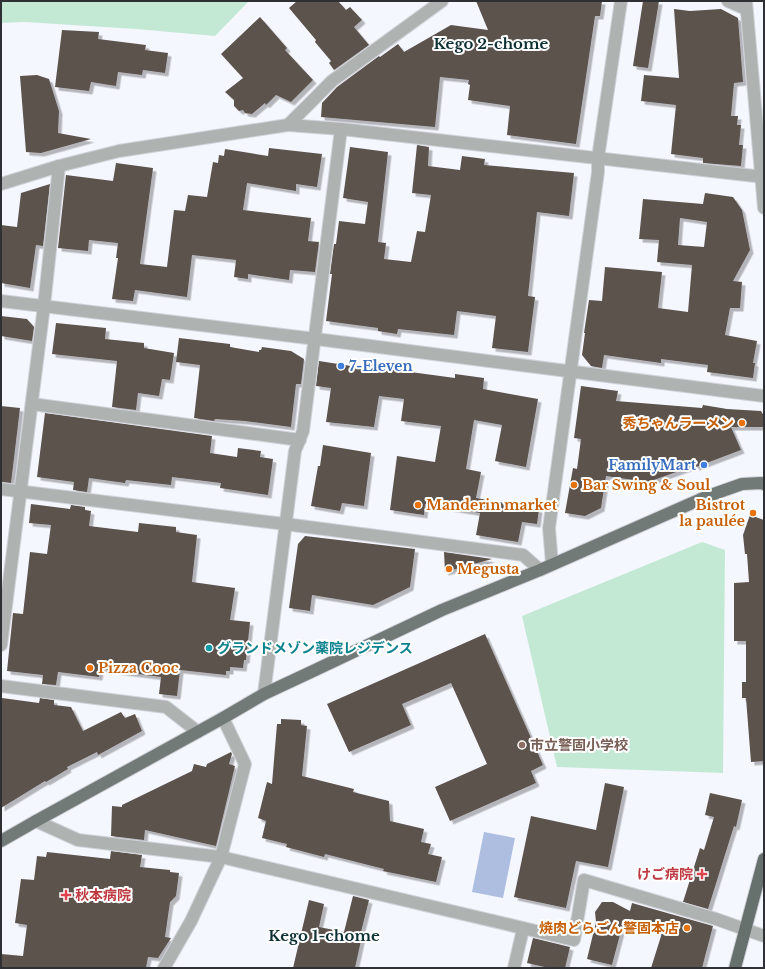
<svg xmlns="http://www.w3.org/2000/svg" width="765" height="969" font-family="'Libre Baskerville','Noto Sans JP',serif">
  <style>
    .green { fill: #c3e9d5 }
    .water { fill: #adbee1 }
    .building { fill: #5c524e; fill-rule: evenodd; filter: url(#shadow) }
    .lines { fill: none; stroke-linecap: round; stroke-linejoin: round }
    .minor-casing { stroke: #d1d3da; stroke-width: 14 }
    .tertiary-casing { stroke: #d1d3da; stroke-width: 14 }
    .primary-casing { stroke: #d1d3da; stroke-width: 14 }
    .trunk-casing { stroke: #d1d3da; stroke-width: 14 }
    .minor { stroke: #aeb3b1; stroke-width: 12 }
    .tertiary { stroke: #aeb3b1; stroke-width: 12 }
    .primary { stroke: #717a77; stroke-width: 12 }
    .trunk { stroke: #66706c; stroke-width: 12 }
    .shop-dot { fill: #3f7fe0; stroke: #fff; stroke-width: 1.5 }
    .food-dot { fill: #e8710a; stroke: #fff; stroke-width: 1.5 }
    .culture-dot { fill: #0f9aa8; stroke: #fff; stroke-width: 1.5 }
    .education-dot { fill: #8d6e63; stroke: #fff; stroke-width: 1.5 }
    .health-dot { fill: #e0444e; stroke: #fff; stroke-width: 1.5 }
    .labels { text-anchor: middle; stroke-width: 4; stroke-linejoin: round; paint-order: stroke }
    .shop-label { font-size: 14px; font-weight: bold; fill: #366cbe; stroke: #fff; text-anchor: start }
    .food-label { font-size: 14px; font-weight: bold; fill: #c56008; stroke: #fff; text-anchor: start }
    .culture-label { font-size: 14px; font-weight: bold; fill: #0d838f; stroke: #fff; text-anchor: start }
    .education-label { font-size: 14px; font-weight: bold; fill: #785e54; stroke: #fff; text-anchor: start }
    .health-label { font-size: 14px; font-weight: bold; fill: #be3a42; stroke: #fff; text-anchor: end }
    .neighbourhood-label { font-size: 15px; font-weight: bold; fill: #0d3134; stroke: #fff }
  </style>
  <defs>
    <filter id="shadow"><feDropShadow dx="3.5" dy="3.5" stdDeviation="0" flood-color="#0004"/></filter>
  </defs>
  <rect width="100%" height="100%" fill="#f5f7fe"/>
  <g class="green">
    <polygon points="1,1 249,1 215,36 136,29 24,22 1,23"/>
    <polygon points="702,542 725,550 723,773 557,767 522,616"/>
  </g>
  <polygon class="water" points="484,832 515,838 503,898 472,892"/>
  <g class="building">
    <polygon points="297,1 338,1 346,10 350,7 362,20 354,27 369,45 334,70 329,63 331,61 315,42 316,40 289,8"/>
    <polygon points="476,1 602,1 600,16 595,16 576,144 507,135 510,106 468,100 470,85 468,84 469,80 440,77 435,127 321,117 322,103 337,87 379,56 380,57 398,44 404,52 451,25 488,30"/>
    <polygon points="643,1 659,1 648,68 633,66"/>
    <polygon points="674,9 690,11 721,9 738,18 743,82 734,83 731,116 738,116 737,125 741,125 739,145 743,145 741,166 703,163 703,158 671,154 676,105 641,101 644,75 679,78"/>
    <polygon points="260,17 287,48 285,50 313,80 291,102 276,95 266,105 265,103 252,114 245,113 243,110 239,111 234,106 234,100 225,92 243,78 221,54"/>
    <polygon points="62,30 99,32 98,39 146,45 145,50 168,53 165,73 143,70 142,75 118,72 116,86 91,82 89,91 55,87"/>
    <polygon points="37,75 49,79 59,111 58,133 91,139 41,153 26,152 20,76"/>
    <polygon points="417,145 429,147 428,166 460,170 462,156 485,159 484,165 574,173 569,216 537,212 528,296 535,297 528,352 492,348 496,316 457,311 454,335 398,329 397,334 378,331 378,328 326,321 332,274 330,274 334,244 336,244 339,221 365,224 368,202 343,198 350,147 388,152 378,242 386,243 384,259 411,262 417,231 425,232 431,195 412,193"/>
    <polygon points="269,148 322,154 317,187 296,184 296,191 247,183 243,210 311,218 308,241 319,242 315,272 290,270 289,280 248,274 248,279 234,277 236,260 192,255 187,297 135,290 133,301 112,299 118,258 116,258 118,243 89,240 88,251 58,248 66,175 113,181 116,163 153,168 140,264 167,267 174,210 185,211 188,195 207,197 213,162 218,163 219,155 224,156 225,149 268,156"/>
    <polygon points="50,184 43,246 36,245 30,288 1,283 1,225 17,227 21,193"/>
    <path d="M 705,193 L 733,197 L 742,210 L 750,250 L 733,281 L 742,282 L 740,308 L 730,308 L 725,335 L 757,341 L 753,363 L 755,363 L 753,378 L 707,372 L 708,365 L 661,359 L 661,363 L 604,355 L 602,368 L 591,366 L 582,355 L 585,333 L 584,333 L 589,300 L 602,301 L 605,267 L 662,272 L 658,308 L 688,312 L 692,265 L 657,262 L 659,240 L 639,239 L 643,199 L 703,204 ZM 680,218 L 707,222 L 704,247 L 678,245 Z"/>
    <polygon points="1,316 27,319 34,327 32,341 1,336"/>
    <polygon points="56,323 106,328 105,339 144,343 144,348 174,353 170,380 162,379 159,396 138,393 136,410 112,407 117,361 52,354"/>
    <polygon points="179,338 230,344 230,347 259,352 259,350 261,350 262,347 291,351 304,359 301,384 296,384 291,427 245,421 215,419 214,421 194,418 200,365 176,362"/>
    <polygon points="365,360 404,366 403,371 455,378 455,374 484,378 483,389 538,399 526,467 495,461 502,425 474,420 466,469 481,472 476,498 539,509 537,524 522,522 518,542 476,535 480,513 425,504 424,515 390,510 397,456 435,462 441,426 401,421 404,399 379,396 374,427 326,422 331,388 316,386 319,361 364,368"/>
    <polygon points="581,386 618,391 616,401 702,408 703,405 727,409 761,411 764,416 764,427 731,427 741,450 696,467 696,465 648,482 606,476 601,508 585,516 565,513 573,468 577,469 581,439 574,438"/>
    <polygon points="1,406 20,408 11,483 1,482"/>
    <polygon points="45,413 212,436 210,453 237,457 238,448 261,451 260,457 273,459 268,495 220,488 221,483 172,477 171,485 126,480 125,483 89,478 87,492 73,490 74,482 37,477"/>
    <polygon points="323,445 371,453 364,506 342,503 340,511 311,506 318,466 320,466"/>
    <polygon points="31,504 70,509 71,505 85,507 85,510 91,511 89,526 138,532 139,523 176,527 176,532 197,535 192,582 235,588 230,620 250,622 246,660 244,660 243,668 230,667 230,671 226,671 226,675 180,670 177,696 159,694 161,677 100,669 99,677 58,672 56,685 42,684 43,675 7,671 13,613 23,614 30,552 47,554 51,525 29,523"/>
    <polygon points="750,515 764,520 764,761 751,762 746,698 742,698 742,682 746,682 746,641 734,641 734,583 749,582 747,554 745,554 743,535"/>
    <polygon points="305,536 415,549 410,587 373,605 312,595 310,611 289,608 298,544"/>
    <polygon points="444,552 492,559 445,572"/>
    <polygon points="485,634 543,765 531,771 536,783 450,821 435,787 487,764 451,683 402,704 411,725 349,752 327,704"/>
    <polygon points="2,698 39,703 40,698 54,700 54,705 71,707 83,731 121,712 125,718 135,714 142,731 98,755 97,752 67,767 68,769 46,782 45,781 1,808 1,706"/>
    <polygon points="281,719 301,720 301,725 307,726 302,776 354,789 353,792 389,801 390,821 424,829 421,842 431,844 428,854 442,857 436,882 383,871 384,869 325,854 324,857 286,847 287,844 262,838 266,821 258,818 267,782 272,784 277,724 281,724"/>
    <polygon points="231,752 232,754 229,764 235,766 216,846 145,830 144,840 111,836 112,806 122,807 122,805 192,771 194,764 206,767 207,764"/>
    <polygon points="605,783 624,787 608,867 576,861 566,908 514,897 531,816 596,830"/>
    <polygon points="710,793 742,800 736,827 734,826 708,909 683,902 700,848 704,850 714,817 705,815"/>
    <polygon points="111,851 142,855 140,867 170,870 170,872 179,873 176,896 170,902 165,937 171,938 158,958 148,957 146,968 1,968 1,954 23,956 27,925 15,923 21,879 34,880 37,856 46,857 47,852 110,859"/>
    <polygon points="353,896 369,900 360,936 362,936 355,968 293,968 309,900 324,904 319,927 344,932"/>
    <polygon points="602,902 613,902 630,911 632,903 713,926 702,968 651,968 662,933 623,923 612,965 587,959 596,922 595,912"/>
    <polygon points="533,938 570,947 565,968 549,968 527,963"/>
  </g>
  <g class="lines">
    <g class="minor-casing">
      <g id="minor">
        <polyline points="728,1 746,9"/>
        <polyline points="288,125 341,129 764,177"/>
        <polyline points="1,184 59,166 119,151 288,125 332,81 442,1"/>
        <polyline points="32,404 300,440"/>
        <polyline points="1,489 285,524 523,555 540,570"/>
        <polyline points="552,564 549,528 598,172 598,158 621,1"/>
        <polyline points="1,645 44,306 59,166"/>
        <polyline points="264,694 295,451 303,431 341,129"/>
        <polyline points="36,821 78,840 221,857 574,940 584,880 716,919 764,936"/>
        <polyline points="164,968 191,921 221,857 245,764 223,718"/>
        <polyline points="514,968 523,929"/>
      </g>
    </g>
    <g class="tertiary-casing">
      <g id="tertiary">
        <polyline points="746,1 764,208"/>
        <polyline points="1,301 316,339 764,396"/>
        <polyline points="1,686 166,707 198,732"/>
      </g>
    </g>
    <g class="primary-casing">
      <polyline id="primary" points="1,841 36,821 223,718 264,694 311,672 442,610 540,570 708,496 742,484 761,483 764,484"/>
    </g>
    <g class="trunk-casing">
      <polyline id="trunk" points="735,968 764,859"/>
    </g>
    <use href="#minor" class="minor"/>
    <use href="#tertiary" class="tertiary"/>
    <use href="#primary" class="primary"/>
    <use href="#trunk" class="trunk"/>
  </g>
  <g class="shop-dot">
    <circle cx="341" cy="366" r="4"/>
    <circle cx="704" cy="465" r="4"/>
  </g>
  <g class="food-dot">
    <circle cx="742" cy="423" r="4"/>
    <circle cx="574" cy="485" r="4"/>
    <circle cx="418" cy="505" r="4"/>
    <circle cx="753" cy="513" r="4"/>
    <circle cx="449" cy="569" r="4"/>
    <circle cx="90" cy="668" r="4"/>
    <circle cx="687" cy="928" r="4"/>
  </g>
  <circle class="culture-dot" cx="209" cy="648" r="4"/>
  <circle class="education-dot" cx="522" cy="745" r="4"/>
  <g class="health-dot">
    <path d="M700 868h4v4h4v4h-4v4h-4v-4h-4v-4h4z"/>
    <path d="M64 889h4v4h4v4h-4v4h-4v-4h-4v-4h4z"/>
  </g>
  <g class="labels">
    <g class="shop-label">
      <text x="349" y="371">7-Eleven</text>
      <text x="696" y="470" text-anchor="end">FamilyMart</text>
    </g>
    <g class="food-label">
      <text x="734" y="428" text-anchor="end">秀ちゃんラーメン</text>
      <text x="582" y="490">Bar Swing &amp; Soul</text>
      <text x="426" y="510">Manderin market</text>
      <text x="745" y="510" text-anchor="end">Bistrot<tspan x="745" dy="16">la paulée</tspan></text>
      <text x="457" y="574">Megusta</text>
      <text x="98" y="673">Pizza Cooc</text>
      <text x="679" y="933" text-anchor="end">焼肉どらごん警固本店</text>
    </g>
    <g class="culture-label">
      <text x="217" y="653">グランドメゾン薬院レジデンス</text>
    </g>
    <g class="education-label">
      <text x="530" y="750">市立警固小学校</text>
    </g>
    <g class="health-label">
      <text x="693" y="879">けご病院</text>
      <text x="75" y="900" text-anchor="start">秋本病院</text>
    </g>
    <g class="neighbourhood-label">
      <text x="491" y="49">Kego 2-chome</text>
      <text x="324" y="941">Kego 1-chome</text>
    </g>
  </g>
  <rect width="765" height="969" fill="none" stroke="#2f3034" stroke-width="4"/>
</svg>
